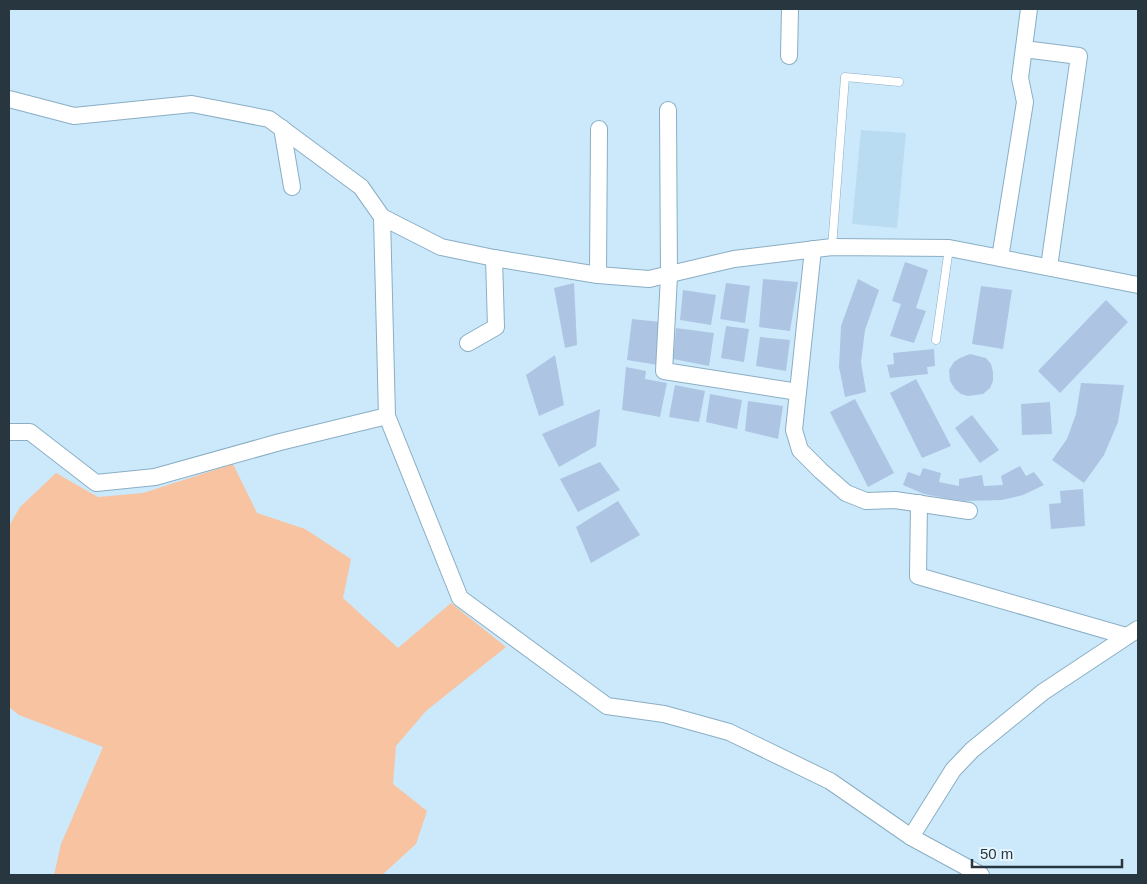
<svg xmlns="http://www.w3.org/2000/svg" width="1147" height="884" font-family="Arial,sans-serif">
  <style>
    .built { fill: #badcf2 }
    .green { fill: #f7c3a0 }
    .building { fill: #adc5e3 }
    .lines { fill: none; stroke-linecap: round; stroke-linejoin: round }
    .lane-casing { stroke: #8aaec4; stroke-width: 9 }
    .street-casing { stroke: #8aaec4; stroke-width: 18 }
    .lane { stroke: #fff; stroke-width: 8 }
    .street { stroke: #fff; stroke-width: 16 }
  </style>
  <rect width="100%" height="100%" fill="#cbe9fb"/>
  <polygon class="built" points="861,130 906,133 897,228 852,224"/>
  <polygon class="green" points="233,464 257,513 305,529 351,559 343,598 398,648 451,603 506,647 426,711 396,746 393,784 427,811 416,844 382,875 54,875 61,844 103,747 19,715 9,707 9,526 20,507 56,473 98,497 143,493"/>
  <g class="building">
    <polygon points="905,262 928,270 916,308 926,311 914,343 890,336 901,304 892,301"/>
    <polygon points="763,279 798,282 790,331 759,327"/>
    <polygon points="858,279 879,290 865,330 861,362 866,392 845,397 839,367 841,326"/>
    <polygon points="574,283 577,345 565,348 554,288"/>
    <polygon points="726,283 750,286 745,323 720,319"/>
    <polygon points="981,286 1012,290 1003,349 972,344"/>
    <polygon points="683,290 716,295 711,325 680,320"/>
    <polygon points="1106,300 1128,322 1060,393 1038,371"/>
    <polygon points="632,319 661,322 658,365 627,360"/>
    <polygon points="726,326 749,329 744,362 721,358"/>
    <polygon points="676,328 714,333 709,366 673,359"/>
    <polygon points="760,337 790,340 786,371 756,366"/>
    <polygon points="934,349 935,366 927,367 928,374 890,378 887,365 894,364 893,353"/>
    <polygon points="970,354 986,358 991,364 993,372 993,381 990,388 983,394 968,396 961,394 955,389 950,381 949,370 954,362 960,358"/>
    <polygon points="555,355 564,405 539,416 526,375"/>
    <polygon points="626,367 646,371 645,379 667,383 660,417 622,410"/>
    <polygon points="916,379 951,446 922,458 890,393"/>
    <polygon points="1081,383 1124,385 1118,422 1104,455 1084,483 1052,460 1067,439 1076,414"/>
    <polygon points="675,385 705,391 699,422 669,417"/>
    <polygon points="710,394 742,400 737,429 706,422"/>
    <polygon points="855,399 894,473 868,487 830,412"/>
    <polygon points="748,401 783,406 778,439 745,431"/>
    <polygon points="1050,402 1052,434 1022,435 1021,404"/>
    <polygon points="600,409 596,446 559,467 542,434"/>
    <polygon points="972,415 999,450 980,463 955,428"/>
    <polygon points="600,462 620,490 578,512 560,479"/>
    <polygon points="1020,466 1026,476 1034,472 1044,485 1023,495 1002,500 964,501 944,498 924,494 903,485 908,472 920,476 923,468 941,473 939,482 959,486 959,479 982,475 984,486 1003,485 1001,476"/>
    <polygon points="1083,489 1085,526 1051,529 1049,504 1061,503 1060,491"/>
    <polygon points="618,501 640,535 591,563 576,527"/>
  </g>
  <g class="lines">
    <g class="lane-casing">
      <g id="lane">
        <polyline points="832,247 845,77 899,82"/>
        <polyline points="936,340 949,248"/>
      </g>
    </g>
    <g class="street-casing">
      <g id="street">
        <polyline points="1024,49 1079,56 1049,267"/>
        <polyline points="789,56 790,9"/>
        <polyline points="9,99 74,116 192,104 269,119 361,187 382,217 387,416 460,598 607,706 664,714 729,732 830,781 911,837 981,875"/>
        <polyline points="668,110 669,276 664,371 798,392"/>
        <polyline points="282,128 292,187"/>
        <polyline points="382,217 441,247 494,258 598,275 649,279 734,259 832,247 949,248 1138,285"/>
        <polyline points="813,249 794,430 800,450 821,471 846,493 866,501 895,500 969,511"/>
        <polyline points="1000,258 1025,102 1020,78 1029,9"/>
        <polyline points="598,275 599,129"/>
        <polyline points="468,343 496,327 494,258"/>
        <polyline points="9,432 30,432 96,483 155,477 280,442 387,416"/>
        <polyline points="919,503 918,576 1126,636"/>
        <polyline points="911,837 953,770 972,750 1043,692 1138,629"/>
      </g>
    </g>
    <use href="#lane" class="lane"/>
    <use href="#street" class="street"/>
  </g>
  <rect width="1147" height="884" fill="none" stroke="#27363f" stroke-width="20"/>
  <path d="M972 859v8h150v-8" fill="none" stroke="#27363f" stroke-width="2.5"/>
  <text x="980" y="859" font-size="15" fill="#27363f" stroke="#e5f4fd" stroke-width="4" paint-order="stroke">50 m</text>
</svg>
